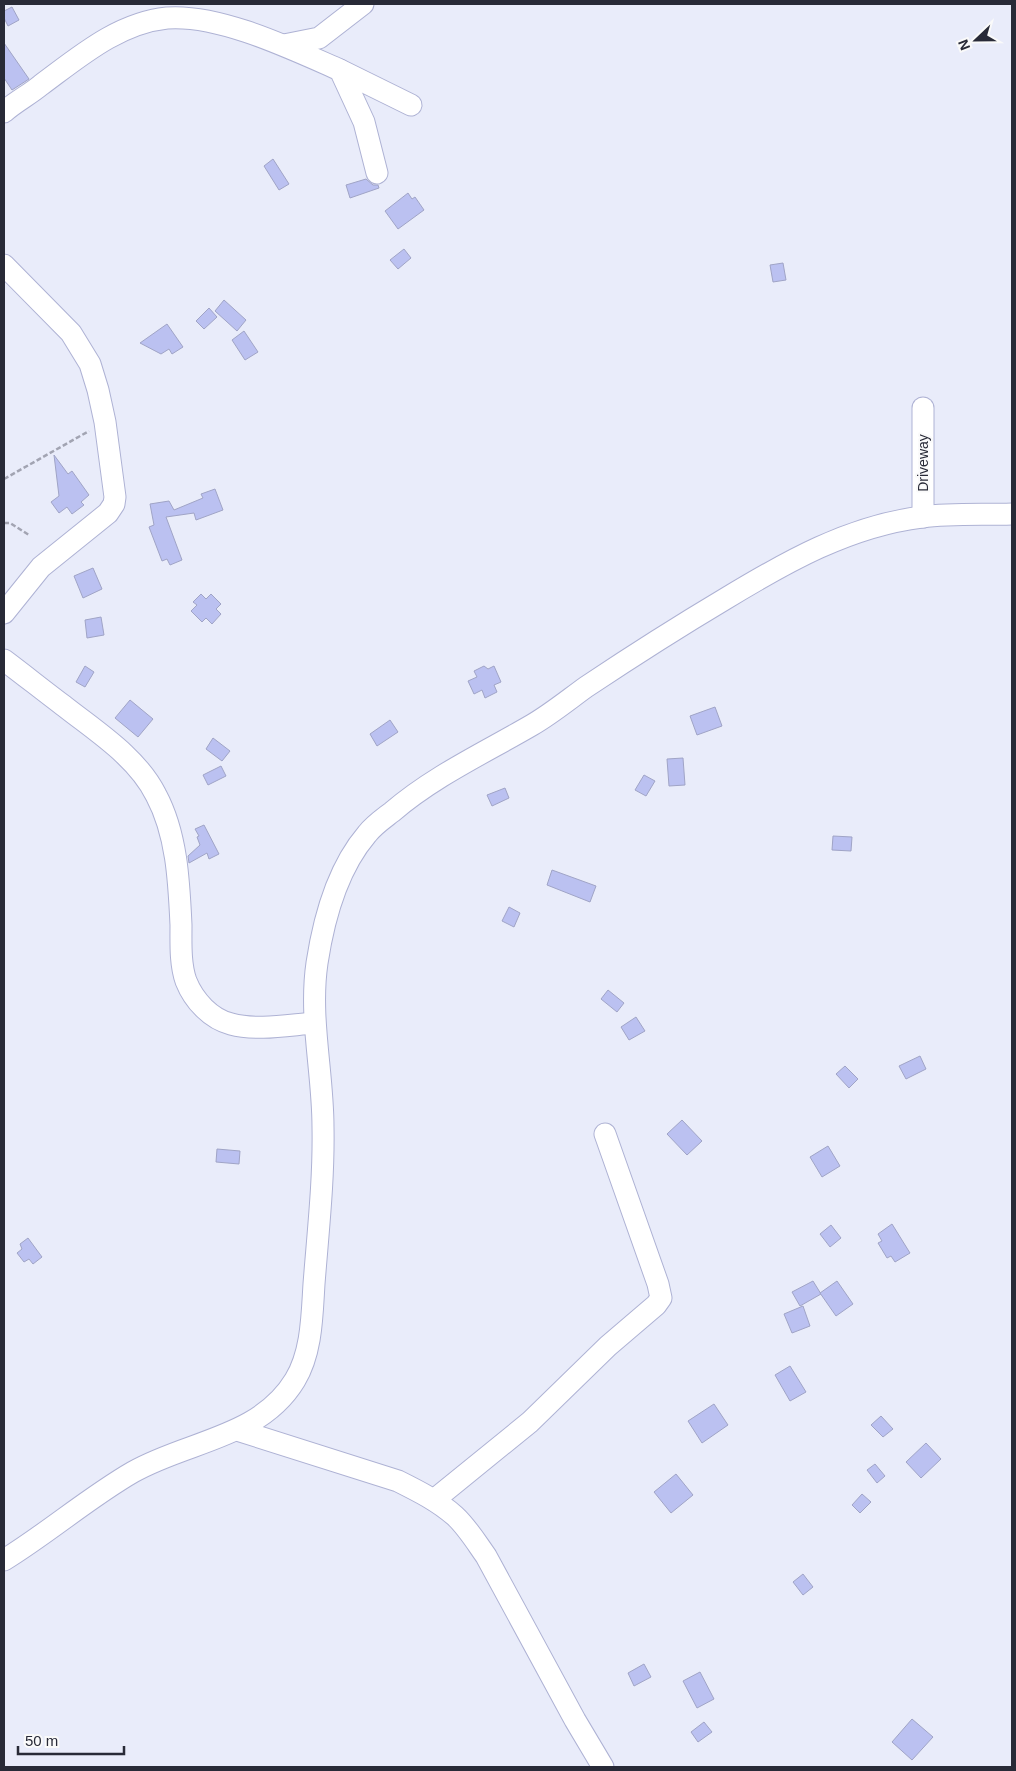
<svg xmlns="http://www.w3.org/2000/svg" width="1016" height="1771" font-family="Helvetica,sans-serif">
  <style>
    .building { fill: #bbc1f1; stroke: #a0a4c6 }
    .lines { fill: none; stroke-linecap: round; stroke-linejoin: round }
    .minor-casing { stroke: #aeb2d4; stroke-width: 23 }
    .path { stroke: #a2a4b2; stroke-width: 2.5; stroke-dasharray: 5 2.5; stroke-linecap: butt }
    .minor { stroke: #fff; stroke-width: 21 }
    .labels { text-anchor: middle; stroke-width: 4; stroke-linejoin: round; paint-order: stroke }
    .street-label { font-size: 14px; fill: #282a37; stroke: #fafafa }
  </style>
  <rect width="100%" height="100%" fill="#e9ecfa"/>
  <g class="building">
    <polygon points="12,7 19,20 8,26 4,18 4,11"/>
    <polygon points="4,43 29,79 12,90 4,78"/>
    <polygon points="273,159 289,184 279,190 264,166"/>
    <polygon points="366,179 373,185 378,185 379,188 350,198 346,185"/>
    <polygon points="408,193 412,199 415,197 424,210 398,229 385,211"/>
    <polygon points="404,249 411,258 398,269 390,260"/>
    <polygon points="783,263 786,280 773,282 770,265"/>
    <polygon points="224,300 246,320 237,331 215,311"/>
    <polygon points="209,308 217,317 204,329 196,321"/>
    <polygon points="167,324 183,347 172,354 169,349 161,354 140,343"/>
    <polygon points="244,331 258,352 245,360 232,340"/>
    <polygon points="54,455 68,474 72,471 89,495 81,502 84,505 72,514 67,507 59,513 51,502 59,496"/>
    <polygon points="215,489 223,510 196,520 194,513 166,517 182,560 170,565 167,559 162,561 149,527 154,525 150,504 169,501 174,510 203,498 201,494"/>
    <polygon points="93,568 102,589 83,598 74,576"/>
    <polygon points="201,594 206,599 211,594 221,604 216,609 221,614 212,624 206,618 202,622 191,611 197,605 193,602"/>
    <polygon points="101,617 104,635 87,638 85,620"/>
    <polygon points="85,666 94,672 85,687 76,682"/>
    <polygon points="484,666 488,669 494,666 501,682 494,685 497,692 485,698 482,690 474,694 468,681 477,677 474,671"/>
    <polygon points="130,700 153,719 138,737 115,718"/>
    <polygon points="715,707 722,726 697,735 690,716"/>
    <polygon points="390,720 398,732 377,746 370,734"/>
    <polygon points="213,738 230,751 222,761 206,749"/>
    <polygon points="683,758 685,785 669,786 667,759"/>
    <polygon points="221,766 226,776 208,785 203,775"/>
    <polygon points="644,775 655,781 646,796 635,790"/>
    <polygon points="505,788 509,798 492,806 487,795"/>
    <polygon points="204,825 219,854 209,859 207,853 189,863 188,856 200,845 197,837 199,836 195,829"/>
    <polygon points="833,836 852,837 851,851 832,850"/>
    <polygon points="552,870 596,886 590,902 547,885"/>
    <polygon points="509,907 520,913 514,927 502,921"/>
    <polygon points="608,990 624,1003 617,1012 601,999"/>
    <polygon points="636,1017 645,1031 629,1040 621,1027"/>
    <polygon points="920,1056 926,1069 906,1079 899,1066"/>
    <polygon points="845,1066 858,1079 849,1088 836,1074"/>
    <polygon points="682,1120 702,1141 687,1155 667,1134"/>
    <polygon points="828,1146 840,1166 822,1177 810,1157"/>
    <polygon points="217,1149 240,1151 239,1164 216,1162"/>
    <polygon points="892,1224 910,1253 895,1262 891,1256 887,1258 878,1243 882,1241 878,1234"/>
    <polygon points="831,1225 841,1238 830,1247 820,1234"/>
    <polygon points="28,1238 42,1257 33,1264 29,1259 24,1262 17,1253 22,1249 20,1244"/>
    <polygon points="813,1281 821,1294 800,1306 792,1292"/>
    <polygon points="837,1281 853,1304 836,1316 820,1293"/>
    <polygon points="803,1306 810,1326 792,1333 784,1314"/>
    <polygon points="790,1366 806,1392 790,1401 775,1375"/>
    <polygon points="714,1404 728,1425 702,1443 688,1421"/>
    <polygon points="881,1416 893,1429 883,1437 871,1425"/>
    <polygon points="926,1443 941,1459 921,1478 906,1462"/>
    <polygon points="875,1464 885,1476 877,1483 867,1470"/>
    <polygon points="676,1474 693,1495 671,1513 654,1492"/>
    <polygon points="862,1494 871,1502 860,1513 852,1505"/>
    <polygon points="803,1574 813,1587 803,1595 793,1582"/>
    <polygon points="644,1664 651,1677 634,1686 628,1673"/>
    <polygon points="700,1672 714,1699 697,1708 683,1681"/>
    <polygon points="912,1719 933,1737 912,1760 892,1742"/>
    <polygon points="704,1722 712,1732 698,1742 691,1732"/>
  </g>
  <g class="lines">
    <g class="minor-casing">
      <g id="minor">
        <polyline points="284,45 319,38 363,4"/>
        <polyline points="340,70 411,105"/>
        <path d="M 4,112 C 15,102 29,95 41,85 C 79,57 118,23 167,18 C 220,14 292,49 340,70 L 364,122 L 377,173"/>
        <polyline points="4,265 71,333 90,364 98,390 105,422 115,497 114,504 108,513 41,567 4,613"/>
        <polyline points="923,517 923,408"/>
        <path d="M 4,660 C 24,675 44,691 64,706 C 97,732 137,757 156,795 C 177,834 179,882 181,925 C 181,943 180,964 186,981 C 194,1001 211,1019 231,1024 C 257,1031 288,1025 314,1023"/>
        <path d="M 237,1430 L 398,1481 C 418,1491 438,1501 455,1516 C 467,1527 476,1542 486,1556 L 575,1720 L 603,1767"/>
        <polyline points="434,1500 530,1422 608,1346 656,1305 661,1298 658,1284 605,1134"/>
        <path d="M 4,1560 C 48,1533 88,1498 133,1472 C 187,1441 260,1438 295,1380 C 312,1352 312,1315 314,1284 C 318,1232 324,1179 323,1127 C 323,1072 309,1018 317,963 C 324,917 337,869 367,834 C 374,825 383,819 392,812 C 434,776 484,753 532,725 C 551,714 568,700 586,687 C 631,657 678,627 725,599 C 786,562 849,526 922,517 C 951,513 982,515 1012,514"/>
      </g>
    </g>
    <g class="path">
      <polyline points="4,479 89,431"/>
      <polyline points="4,523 10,523 29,535"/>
    </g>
    <use href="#minor" class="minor"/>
  </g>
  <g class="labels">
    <g class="street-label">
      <text transform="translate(923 463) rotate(-90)" y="5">Driveway</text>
    </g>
  </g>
  <rect width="1016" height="1771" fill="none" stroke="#282a37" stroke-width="10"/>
  <g transform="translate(976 40) rotate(248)" stroke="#fafafa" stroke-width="4" paint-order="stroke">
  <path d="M0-4L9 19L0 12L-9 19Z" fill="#282a37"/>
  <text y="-8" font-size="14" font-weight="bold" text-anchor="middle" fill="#282a37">N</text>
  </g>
  <path d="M18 1746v8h106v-8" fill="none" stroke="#282a37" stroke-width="2.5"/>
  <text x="25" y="1746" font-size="15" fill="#282a37" stroke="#fafafa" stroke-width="4" paint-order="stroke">50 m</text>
</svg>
